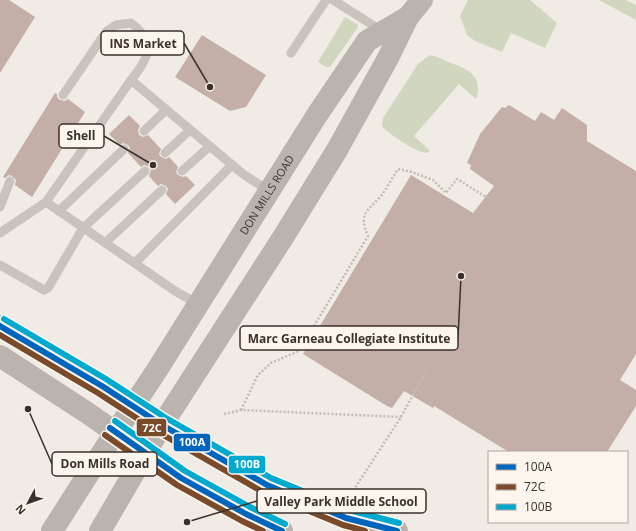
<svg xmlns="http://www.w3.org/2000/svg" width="636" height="531" font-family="'Open Sans',sans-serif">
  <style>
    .green { fill: #d1d6bf }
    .building { fill: #c3afa7 }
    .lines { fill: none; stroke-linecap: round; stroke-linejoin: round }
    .path { stroke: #c2bbb6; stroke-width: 2.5; stroke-dasharray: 2 2; stroke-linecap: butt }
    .lane { stroke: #c9c3be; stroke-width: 9 }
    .secondary { stroke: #bab3ae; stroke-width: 22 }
    .bus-1-casing { stroke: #fbf5ee; stroke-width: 9 }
    .bus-2-casing { stroke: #fbf5ee; stroke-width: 9 }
    .bus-3-casing { stroke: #fbf5ee; stroke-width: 9 }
    .bus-1 { stroke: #0065bd; stroke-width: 6 }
    .bus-2 { stroke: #7a4b2a; stroke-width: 6 }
    .bus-3 { stroke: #00a9ce; stroke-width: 6 }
    .labels { text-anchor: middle; stroke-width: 3; stroke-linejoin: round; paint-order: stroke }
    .street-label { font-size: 11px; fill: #3b302b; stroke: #fbf5ee }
    .leader { fill: none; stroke: #3b302b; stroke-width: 1.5 }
    .callout-dot { fill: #3b302b; stroke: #fbf5ee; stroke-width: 1.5 }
    .callout { fill: #fbf5ee; stroke: #3b302b; stroke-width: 1.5 }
    .callout-label { font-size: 12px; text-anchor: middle; font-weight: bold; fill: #3b302b }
    .line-badge { stroke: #fbf5ee; stroke-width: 1.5 }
    .badge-label { font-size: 11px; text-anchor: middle; font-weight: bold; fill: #fff }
  </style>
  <rect width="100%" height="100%" fill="#f0ebe5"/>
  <g class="green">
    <polygon points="468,0 530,0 557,23 545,48 511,33 502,52 475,41 467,35 460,16"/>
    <polygon points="599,0 626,0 636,5 636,20"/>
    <polygon points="345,17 357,24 358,27 330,67 326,67 318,62"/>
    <path d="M 430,55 C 437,56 444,60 451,63 C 468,69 484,77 476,99 L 459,84 L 414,136 L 430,151 L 426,153 C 414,151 390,135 382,126 L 383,118 L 418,64 Z"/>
  </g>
  <g class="building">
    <polygon points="0,0 9,0 35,17 0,73"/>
    <polygon points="202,35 266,75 246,107 230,111 175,77"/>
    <polygon points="55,93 57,94 57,97 60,100 65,101 68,99 85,112 32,197 15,185 16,180 12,176 9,175 5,178 3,177"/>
    <polygon points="509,105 535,121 541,112 554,120 562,108 587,125 587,141 636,171 636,354 620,380 636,390 636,406 607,452 509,452 434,406 433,408 404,391 392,408 387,406 303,354 411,175 473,213 494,186 470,169 471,165 467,163 480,134 502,107 505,108"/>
    <polygon points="129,115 140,126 138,130 139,135 143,137 148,135 161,149 159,154 161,157 166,159 169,157 178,167 176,172 178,175 183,177 186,176 195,185 175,204 166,194 168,189 166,186 161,184 158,186 149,176 151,170 149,167 144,165 141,167 128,153 130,148 128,145 123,143 120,145 109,134"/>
  </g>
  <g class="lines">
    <g class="path">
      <path d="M 241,410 L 258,375 L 271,363 L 299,351 L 368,236 C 358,213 367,212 381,196 C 387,188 392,178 398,169 L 412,172 L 433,180 L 446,193 L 457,179 L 486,197"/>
      <polyline points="224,414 241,410 401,417"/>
      <polyline points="351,494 401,417 426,371"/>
    </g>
    <g class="lane">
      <polyline points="333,0 382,31"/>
      <polyline points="291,53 326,0"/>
      <path d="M 63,95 L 106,32 L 116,25 L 131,23 C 158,43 148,59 131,80"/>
      <polyline points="144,131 166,110"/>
      <polyline points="165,153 190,130"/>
      <polyline points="182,171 210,146"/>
      <polyline points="0,207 10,181"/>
      <polyline points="59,211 124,149"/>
      <polyline points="0,233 46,202"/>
      <polyline points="105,243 162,190"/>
      <polyline points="135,263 232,165"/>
      <polyline points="0,265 44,290 48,288 83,228 145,171"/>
      <polyline points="198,304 175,291 46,202 131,80 243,174 269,191"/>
    </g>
    <g class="secondary">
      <polyline points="0,326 102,386 162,425 267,485 346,518 397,531"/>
      <polyline points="0,356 86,412 181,478 246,514 282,531"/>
      <path id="s1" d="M 52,531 L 94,465 L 157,370 L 317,115 L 367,41 L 408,17"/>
      <polyline points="100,531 162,425 282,239 337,150 388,58 408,17 422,0"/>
    </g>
    <g class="bus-1-casing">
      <g id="bus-1">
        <polyline points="0,326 102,386 162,425 267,485 346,518 397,531"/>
        <polyline points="110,428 181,478 246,514 282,531"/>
      </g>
    </g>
    <g class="bus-2-casing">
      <g id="bus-2">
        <polyline points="0,335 98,393 158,432 263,492 343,525 365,531"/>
        <polyline points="105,435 177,485 242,521 263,531"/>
      </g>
    </g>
    <g class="bus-3-casing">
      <g id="bus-3">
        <polyline points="4,319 106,379 166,418 271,478 349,510 399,523"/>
        <polyline points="115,421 185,471 250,507 285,524"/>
      </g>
    </g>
    <use href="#bus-1" class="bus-1"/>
    <use href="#bus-2" class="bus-2"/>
    <use href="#bus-3" class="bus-3"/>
  </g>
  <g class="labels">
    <g class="street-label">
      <text dy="4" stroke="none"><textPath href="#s1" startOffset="399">DON MILLS ROAD</textPath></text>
    </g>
  </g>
  <path class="leader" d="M210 87L184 43M153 165L104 136M461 276L458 338M28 409L52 464M187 522L257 501"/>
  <g class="callout-dot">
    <circle cx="210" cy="87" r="4"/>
    <circle cx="153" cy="165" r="4"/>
    <circle cx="461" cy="276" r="4"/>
    <circle cx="28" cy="409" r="4"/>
    <circle cx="187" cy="522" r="4"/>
  </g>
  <g class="callout">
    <rect x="101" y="31" width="83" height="24" rx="4"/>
    <rect x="59" y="124" width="45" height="24" rx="4"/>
    <rect x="240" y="326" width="218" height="24" rx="4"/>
    <rect x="52" y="452" width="105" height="24" rx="4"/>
    <rect x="257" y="489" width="169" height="24" rx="4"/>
  </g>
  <g class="callout-label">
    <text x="143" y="48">INS Market</text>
    <text x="81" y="140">Shell</text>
    <text x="349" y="343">Marc Garneau Collegiate Institute</text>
    <text x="105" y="468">Don Mills Road</text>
    <text x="341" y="506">Valley Park Middle School</text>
  </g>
  <g class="line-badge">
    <rect x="136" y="418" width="31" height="19" rx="4" fill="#7a4b2a"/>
    <rect x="173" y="433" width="38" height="19" rx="4" fill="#0065bd"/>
    <rect x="228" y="455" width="38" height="19" rx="4" fill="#00a9ce"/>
  </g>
  <g class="badge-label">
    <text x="152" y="432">72C</text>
    <text x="192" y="446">100A</text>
    <text x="247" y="468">100B</text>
  </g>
  <rect x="488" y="451" width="140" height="72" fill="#fbf5ee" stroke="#aea6a0"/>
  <rect x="496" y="464" width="20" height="6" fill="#0065bd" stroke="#aea6a0"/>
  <text x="524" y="471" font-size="12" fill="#3b302b">100A</text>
  <rect x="496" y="484" width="20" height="6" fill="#7a4b2a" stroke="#aea6a0"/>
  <text x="524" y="491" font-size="12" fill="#3b302b">72C</text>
  <rect x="496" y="504" width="20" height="6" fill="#00a9ce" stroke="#aea6a0"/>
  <text x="524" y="511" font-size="12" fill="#3b302b">100B</text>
  <g transform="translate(28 503) rotate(229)" stroke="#fbf5ee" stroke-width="3" paint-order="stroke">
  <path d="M0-3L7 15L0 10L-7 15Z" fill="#3b302b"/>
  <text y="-6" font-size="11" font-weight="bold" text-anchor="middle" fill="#3b302b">N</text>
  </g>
</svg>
